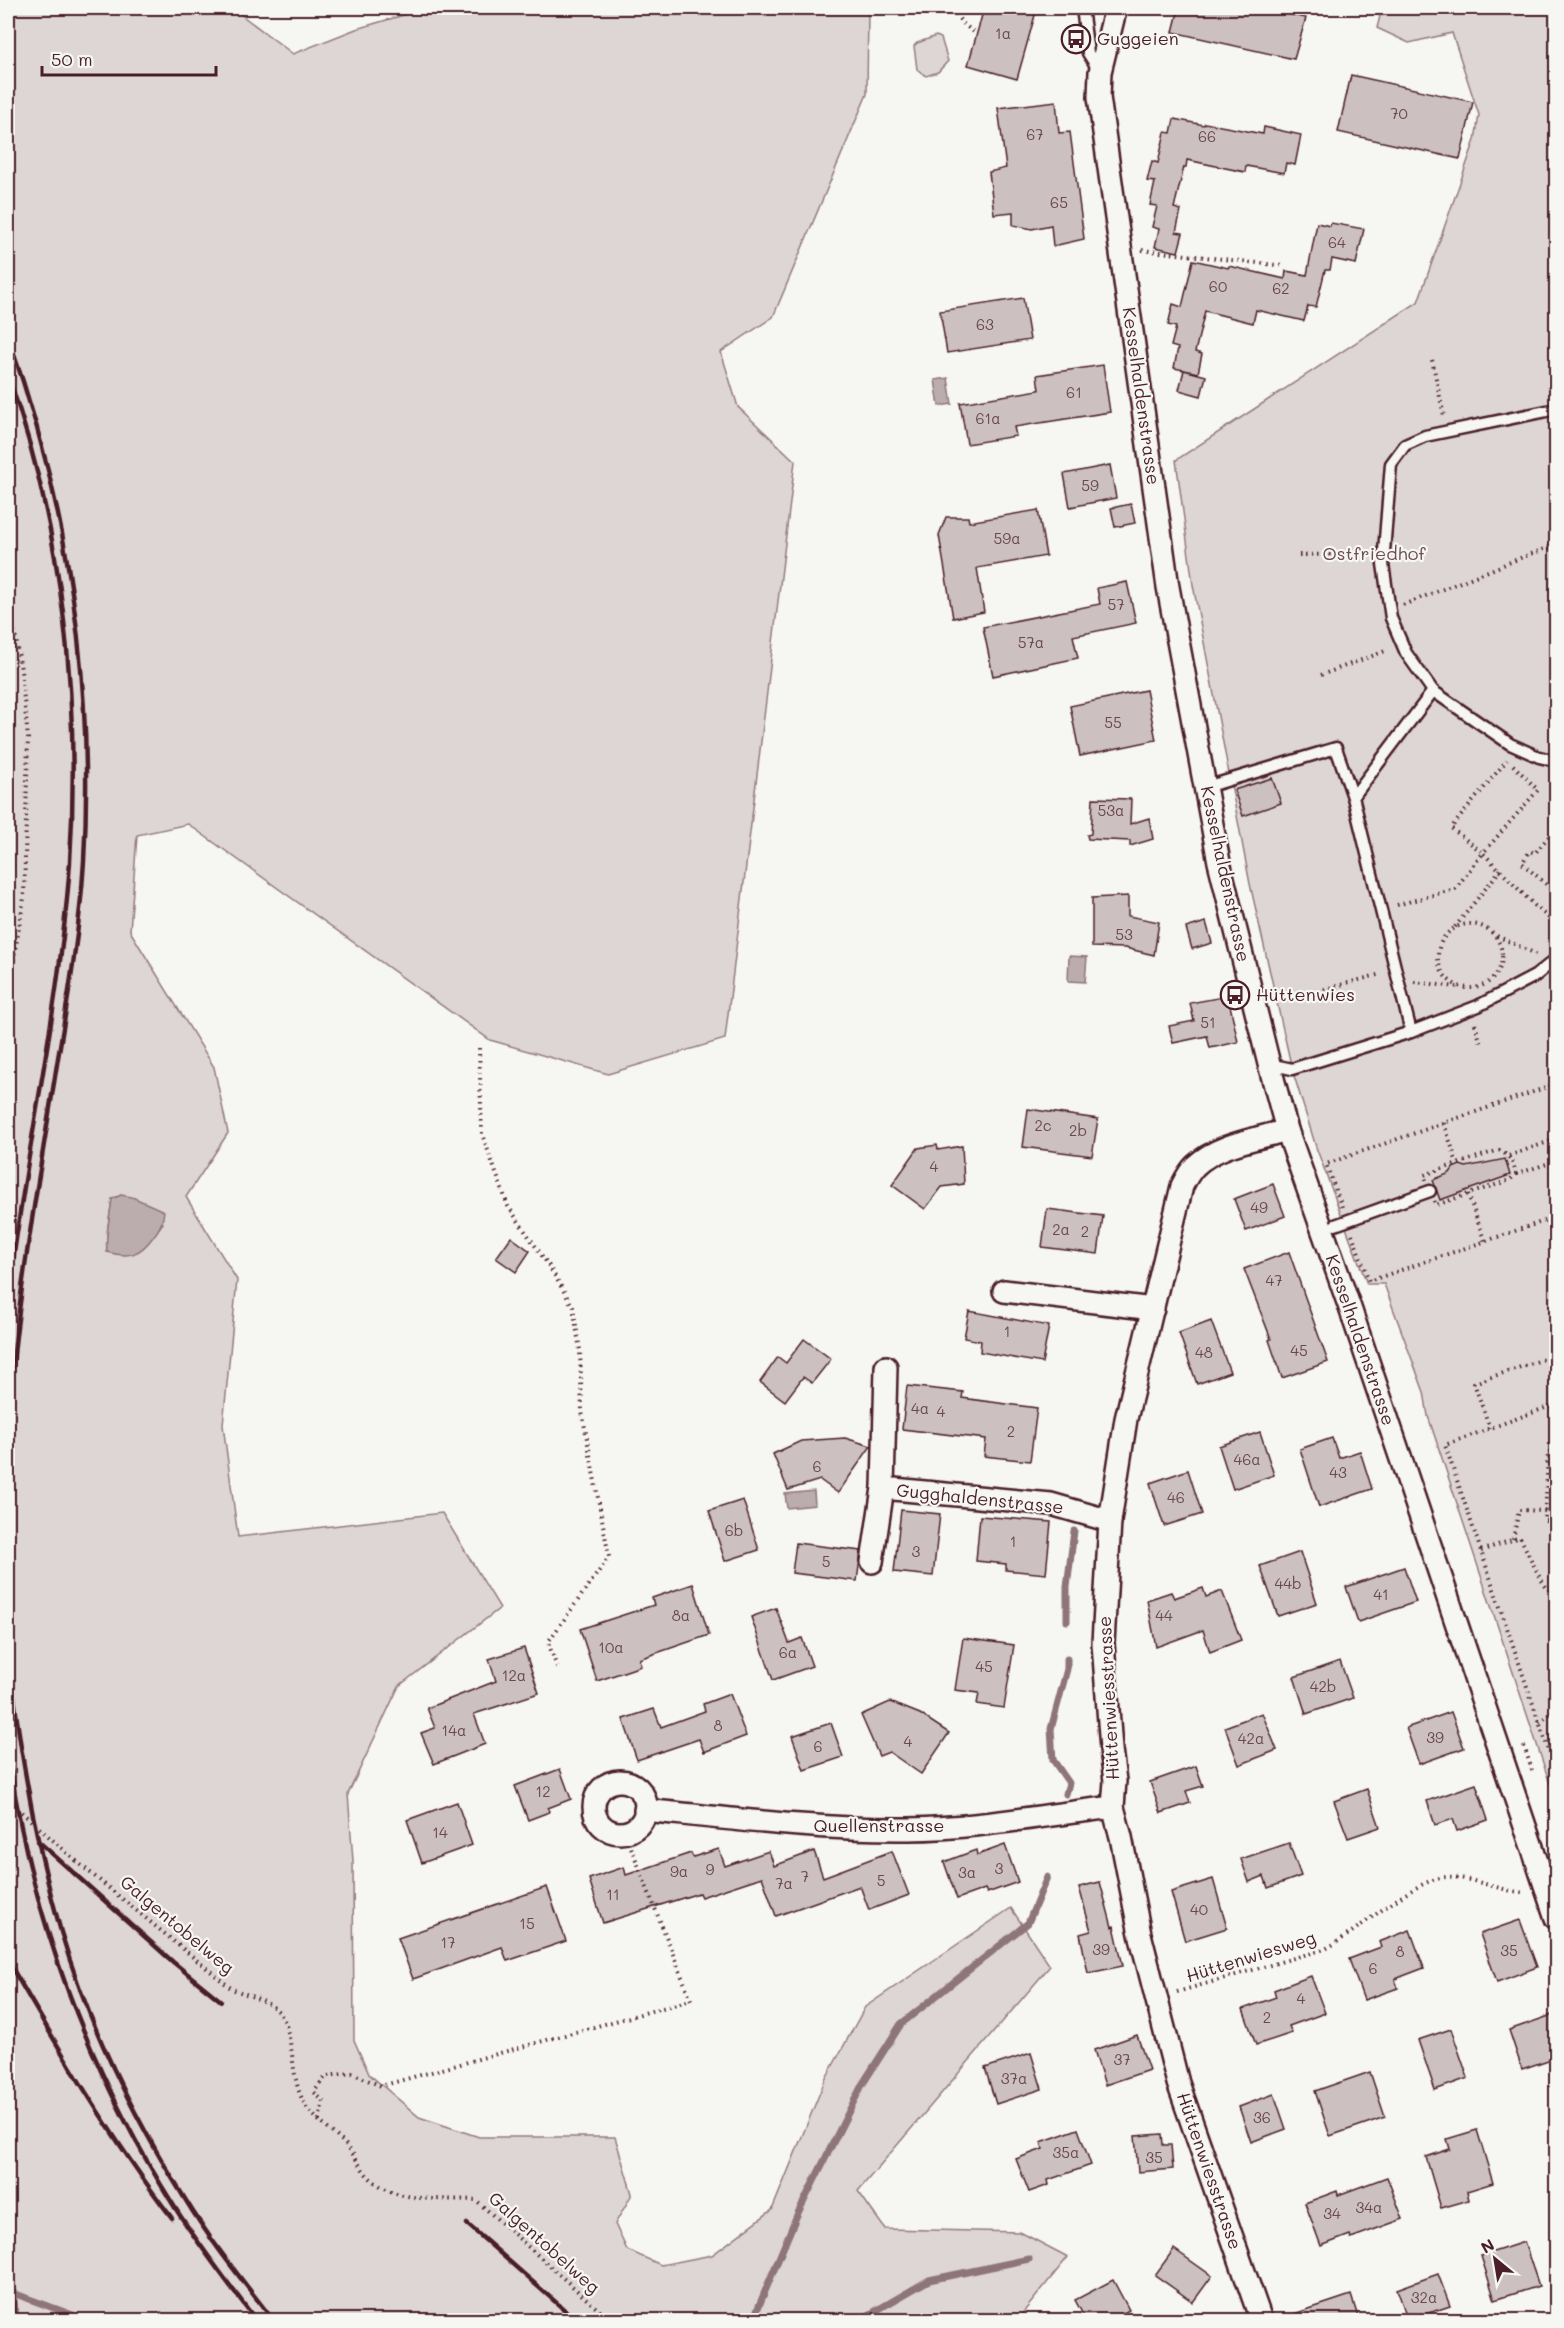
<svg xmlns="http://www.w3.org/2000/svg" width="1564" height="2328" font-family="Mali,sans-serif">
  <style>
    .green { fill: #ddd6d5; stroke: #947a80; stroke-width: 1.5; fill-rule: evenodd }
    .water { fill: #bbadae; stroke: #8e747a; stroke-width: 1.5 }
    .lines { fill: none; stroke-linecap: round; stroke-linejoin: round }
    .stream { stroke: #8e747a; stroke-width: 7 }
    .building { fill: #ccc1c0; stroke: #4a1f2b; stroke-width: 1.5 }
    .lane-casing { stroke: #4a1f2b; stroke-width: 15 }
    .street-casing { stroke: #4a1f2b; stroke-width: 26 }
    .path { stroke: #4a1f2b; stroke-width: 4; stroke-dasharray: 1.5 4.5; stroke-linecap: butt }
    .lane { stroke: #f6f6f2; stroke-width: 10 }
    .street { stroke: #f6f6f2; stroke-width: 21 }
    .rail { stroke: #4a1f2b; stroke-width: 4.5 }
    .path-bridge { stroke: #4a1f2b; stroke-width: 4; stroke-dasharray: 1.5 4.5; stroke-linecap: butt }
    .labels { text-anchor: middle; stroke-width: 4.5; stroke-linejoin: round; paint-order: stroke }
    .number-label { font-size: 15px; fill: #6a4850 }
    .poi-label { font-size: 18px; fill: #4a1f2b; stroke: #f6f6f2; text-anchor: start }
    .street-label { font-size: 18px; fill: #4a1f2b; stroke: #f6f6f2 }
    .park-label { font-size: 18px; fill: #6f4d56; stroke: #f6f6f2 }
  </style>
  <rect width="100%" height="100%" fill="#f6f6f2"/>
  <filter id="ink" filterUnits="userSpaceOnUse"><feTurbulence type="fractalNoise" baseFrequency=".0167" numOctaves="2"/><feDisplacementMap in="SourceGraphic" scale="12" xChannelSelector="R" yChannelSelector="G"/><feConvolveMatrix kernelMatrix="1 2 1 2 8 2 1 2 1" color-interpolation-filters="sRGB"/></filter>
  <g filter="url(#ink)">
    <g class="green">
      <path d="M 8,8 L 232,8 L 293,54 L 356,29 L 424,9 L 868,8 L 867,94 L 773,317 L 721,352 L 738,407 L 795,461 L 725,1039 L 608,1074 L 490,1040 L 188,824 L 137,835 L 130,931 L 214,1067 L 228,1133 L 186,1197 L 237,1280 L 223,1425 L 238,1537 L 442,1513 L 500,1608 L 399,1686 L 348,1794 L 353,1861 L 354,2040 L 369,2074 L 419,2117 L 479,2137 L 615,2137 L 632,2194 L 615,2224 L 627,2250 L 661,2265 L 712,2255 L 772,2210 L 825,2080 L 865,2007 L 1011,1908 L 1050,1966 L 858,2191 L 885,2229 L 1020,2232 L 1068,2257 L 1017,2320 L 8,2320 L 8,2117 L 14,2069 L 8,2050 ZM 121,1195 L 163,1223 C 145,1247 139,1260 107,1252 C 105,1234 110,1217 112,1199 Z"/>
      <polygon points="1382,8 1556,8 1556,1802 1428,1416 1424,1392 1384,1284 1367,1284 1316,1147 1292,1069 1250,884 1193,585 1176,460 1418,302 1475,140 1479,115 1452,33 1409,43 1377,28"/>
      <polygon points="936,36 941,38 948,61 938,72 926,76 917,69 914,46 917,43"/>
    </g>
    <g class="water">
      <polygon points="948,378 952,404 939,406 935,380"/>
      <polygon points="1069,956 1087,957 1085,982 1068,981"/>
      <path d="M 121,1195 L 132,1197 L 164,1211 C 163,1222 160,1228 153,1237 C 139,1256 129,1258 107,1252 C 105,1234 110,1217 112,1199 Z"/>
      <polygon points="814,1491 815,1505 787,1508 785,1494"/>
    </g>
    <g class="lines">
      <g class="stream">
        <polyline points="1067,1621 1067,1587 1074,1531"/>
        <polyline points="1066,1794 1069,1783 1053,1760 1051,1729 1067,1669 1067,1659"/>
        <polyline points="8,2288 13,2293 70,2314 83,2320"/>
        <polyline points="13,2293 16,2320"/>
        <polyline points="753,2320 797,2215 862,2085 901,2024 1028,1923 1047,1877"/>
        <polyline points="860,2320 929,2280 1029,2259"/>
      </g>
    </g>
    <g class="building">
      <polygon points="984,8 1037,8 1017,79 968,65"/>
      <polygon points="1179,8 1260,8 1306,18 1294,59 1173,32"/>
      <polygon points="1351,75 1473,102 1460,159 1338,132"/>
      <polygon points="1056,101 1059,133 1070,132 1084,239 1053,246 1051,225 1032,229 1013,225 1013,212 994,214 989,172 1006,168 998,108"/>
      <polygon points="1174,119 1204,125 1205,123 1263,134 1264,127 1301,135 1295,165 1286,163 1284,173 1246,166 1245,172 1187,160 1186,167 1184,167 1174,208 1181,210 1176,232 1183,233 1178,252 1155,247 1159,229 1152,227 1157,206 1150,205 1155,182 1147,181 1152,161 1158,163 1165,132 1171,133"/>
      <polygon points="1317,223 1330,226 1331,223 1364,229 1356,264 1332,259 1330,270 1325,270 1316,307 1308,306 1304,321 1256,310 1253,323 1205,311 1195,352 1202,354 1198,373 1174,368 1178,348 1171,346 1176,327 1168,325 1173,304 1182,307 1193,260 1228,268 1229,266 1285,279 1286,271 1307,275"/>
      <polygon points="1023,298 1030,340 947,353 940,311"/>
      <polygon points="1103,365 1110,412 1014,427 1016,436 967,444 960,403 1039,390 1037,375"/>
      <polygon points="1184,370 1206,376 1201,396 1179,390"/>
      <polygon points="1110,465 1116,498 1070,507 1064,474"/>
      <polygon points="1131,504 1135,523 1115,527 1111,508"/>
      <polygon points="1038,510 1046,556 977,568 984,612 953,618 939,535 946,517 968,517 969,522"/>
      <polygon points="1127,582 1136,623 1073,636 1078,658 993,676 983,627 1100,604 1097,588"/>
      <polygon points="1146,690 1156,740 1080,756 1070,706"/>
      <polygon points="1272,778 1281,803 1243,816 1234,790"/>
      <polygon points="1093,798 1131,799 1130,824 1149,818 1153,839 1130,846 1130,841 1088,839 1087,835 1091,834"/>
      <polygon points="1128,896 1128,916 1159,922 1154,955 1125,948 1092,947 1092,898"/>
      <polygon points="1206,922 1212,943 1192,949 1186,928"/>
      <polygon points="1228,996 1238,1042 1210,1048 1207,1036 1173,1043 1169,1026 1194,1021 1190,1003"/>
      <polygon points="1028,1109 1098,1119 1092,1156 1023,1147"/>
      <polygon points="937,1145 938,1150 962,1146 964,1184 942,1187 925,1209 892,1185 918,1148"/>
      <polygon points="1505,1159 1510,1175 1440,1200 1433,1180 1450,1173 1453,1168 1460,1165 1466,1167"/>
      <polygon points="1273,1184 1285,1216 1246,1231 1234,1199"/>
      <polygon points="1047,1209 1103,1216 1098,1254 1042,1247"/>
      <polygon points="511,1237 530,1251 516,1272 496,1258"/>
      <polygon points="1289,1252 1328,1362 1282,1378 1269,1340 1271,1339 1244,1269"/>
      <polygon points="969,1311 1049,1326 1042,1363 980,1352 981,1341 964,1338"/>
      <polygon points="1211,1321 1230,1372 1197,1384 1179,1333"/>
      <polygon points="804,1339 831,1359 812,1383 803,1377 785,1401 760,1382 778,1357 786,1363"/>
      <polygon points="907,1386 963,1392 962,1398 1037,1408 1030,1461 984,1456 986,1439 902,1429"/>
      <polygon points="1260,1432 1274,1475 1233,1489 1219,1446"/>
      <polygon points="845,1438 871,1446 838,1493 820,1480 788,1490 773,1454 801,1441"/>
      <polygon points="1332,1438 1339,1458 1360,1451 1372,1489 1319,1507 1300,1449"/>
      <polygon points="1188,1470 1202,1514 1164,1526 1150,1483"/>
      <polygon points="743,1500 759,1550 725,1561 709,1511"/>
      <polygon points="901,1510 940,1514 933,1576 894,1572"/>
      <polygon points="980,1516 1051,1522 1046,1574 1006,1570 1006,1564 976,1561"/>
      <polygon points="796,1543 861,1551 857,1581 792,1573"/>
      <polygon points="1300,1552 1317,1603 1278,1616 1260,1566"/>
      <polygon points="1404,1567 1416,1602 1358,1622 1346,1587"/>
      <polygon points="693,1584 709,1635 639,1659 641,1666 597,1681 580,1629 654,1605 652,1598"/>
      <polygon points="1203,1588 1206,1597 1222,1591 1241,1640 1210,1652 1203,1630 1156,1647 1147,1600 1171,1592 1174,1598"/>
      <polygon points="776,1608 789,1643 802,1638 812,1666 773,1680 751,1617"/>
      <polygon points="963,1638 1014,1645 1004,1708 977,1704 979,1693 955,1690"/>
      <polygon points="524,1648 539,1693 474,1714 485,1744 434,1764 421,1733 435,1728 427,1708 496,1681 489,1659"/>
      <polygon points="1340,1661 1353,1698 1306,1714 1294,1677"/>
      <polygon points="730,1694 746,1736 704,1752 699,1739 637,1760 623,1719 654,1709 661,1727 705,1711 703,1704"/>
      <polygon points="890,1702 920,1714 949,1733 921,1774 889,1752 879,1756 861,1715"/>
      <polygon points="1451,1712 1464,1748 1419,1764 1406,1728"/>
      <polygon points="1262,1713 1277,1750 1239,1765 1225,1727"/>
      <polygon points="831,1723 843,1757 804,1770 792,1736"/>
      <polygon points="1196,1766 1203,1786 1186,1791 1190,1803 1161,1813 1150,1782"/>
      <polygon points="560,1769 571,1799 548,1808 549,1812 528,1820 515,1786"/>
      <polygon points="1476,1784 1488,1820 1457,1831 1453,1819 1435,1825 1427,1801"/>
      <polygon points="1367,1789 1380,1827 1348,1838 1334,1801"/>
      <polygon points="457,1802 472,1845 422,1863 407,1820"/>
      <polygon points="1289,1843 1301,1876 1268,1888 1264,1876 1249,1882 1241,1859"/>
      <polygon points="1005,1845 1018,1882 987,1893 985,1889 957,1899 944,1862 976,1850 977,1855"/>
      <polygon points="719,1849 725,1866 769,1851 774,1866 814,1851 823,1877 892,1851 909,1895 869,1910 860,1886 776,1916 762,1877 701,1897 699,1893 603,1923 589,1879 624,1867 626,1875 691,1853 693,1857"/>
      <polygon points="1213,1879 1227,1928 1185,1941 1171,1892"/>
      <polygon points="1100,1882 1112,1927 1114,1926 1123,1966 1088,1973 1080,1934 1091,1931 1079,1887"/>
      <polygon points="547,1887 566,1941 507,1961 502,1947 413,1979 398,1938"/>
      <polygon points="1520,1920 1537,1967 1497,1982 1480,1934"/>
      <polygon points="1410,1930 1424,1968 1395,1979 1398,1988 1364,2000 1349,1959 1381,1947 1379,1942"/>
      <polygon points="1311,1976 1325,2013 1289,2026 1292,2033 1256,2045 1243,2009 1276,1997 1274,1990"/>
      <polygon points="1552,2015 1557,2028 1557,2057 1522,2069 1509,2030"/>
      <polygon points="1451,2029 1468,2078 1435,2090 1418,2040"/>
      <polygon points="1137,2035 1149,2070 1105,2085 1094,2050"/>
      <polygon points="1031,2053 1042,2089 996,2104 985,2068"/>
      <polygon points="1370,2072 1385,2117 1330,2136 1315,2091"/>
      <polygon points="1274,2094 1286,2129 1251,2142 1239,2107"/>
      <polygon points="1078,2129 1091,2165 1048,2180 1049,2185 1029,2192 1016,2159 1043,2149 1041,2142"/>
      <polygon points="1477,2130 1493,2183 1467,2191 1469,2200 1441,2208 1426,2157 1450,2149 1447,2139"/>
      <polygon points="1162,2134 1163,2145 1171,2145 1173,2169 1138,2172 1135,2136"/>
      <polygon points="1387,2177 1403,2219 1351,2238 1350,2235 1321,2246 1305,2203 1337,2191 1338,2195"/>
      <polygon points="1524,2242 1539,2286 1495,2300 1481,2256"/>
      <polygon points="1174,2249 1212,2276 1193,2302 1155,2275"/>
      <polygon points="1438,2274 1450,2306 1408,2320 1397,2289"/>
      <polygon points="1113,2280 1129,2310 1111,2320 1086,2320 1075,2300"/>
      <polygon points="1351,2295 1359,2320 1286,2320 1285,2317"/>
    </g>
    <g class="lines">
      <g class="lane-casing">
        <g id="lane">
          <polyline points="1082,8 1088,53 1100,72"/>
          <polyline points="1556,409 1425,436 1405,445 1391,464 1383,564 1391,618 1406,653 1433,691 1510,744 1539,757 1556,761"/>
          <polyline points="1206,787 1336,748 1353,797"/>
          <polyline points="1411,1032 1353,797 1433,691"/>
          <polyline points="1269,1064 1292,1069 1411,1032 1478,1006 1535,976 1556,959"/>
          <polyline points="1335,1225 1430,1191"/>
        </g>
      </g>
      <g class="street-casing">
        <g id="street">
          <polyline points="1115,11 1100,72 1099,97 1168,587 1219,862 1269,1064 1287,1130 1350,1308 1556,1918"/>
          <polyline points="1004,1291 1153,1309"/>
          <polyline points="883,1488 1051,1504 1110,1521"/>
          <polyline points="872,1562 883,1488 886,1367"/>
          <circle cx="620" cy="1807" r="26"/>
          <path d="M 645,1810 C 733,1819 821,1830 909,1829 C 978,1828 1045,1815 1113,1807"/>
          <path d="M 1261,2320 L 1178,2083 L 1140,1934 L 1121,1837 L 1113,1807 L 1115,1781 L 1111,1749 L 1103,1643 L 1110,1521 L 1126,1419 L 1182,1186 C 1185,1180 1189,1172 1195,1166 C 1218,1144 1257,1139 1287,1130"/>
        </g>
      </g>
      <g class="path">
        <path d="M 954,8 C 958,21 965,26 977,34"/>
        <polyline points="1142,250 1285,266"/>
        <polyline points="1432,360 1444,416"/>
        <polyline points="1299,555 1369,554"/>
        <polyline points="8,589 21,670 28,738 24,898 8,993"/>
        <polyline points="1403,605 1523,557 1556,545"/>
        <polyline points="1321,675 1388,650"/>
        <polyline points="1513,765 1538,790 1483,853 1535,906 1556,924"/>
        <polyline points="1556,818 1552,824 1556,828 1535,853 1530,851 1522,863 1556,893"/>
        <polyline points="1397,905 1455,889 1483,853 1451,828 1507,760"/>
        <circle cx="1470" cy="956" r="32"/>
        <polyline points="1455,927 1501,869"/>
        <polyline points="1497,936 1536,954"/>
        <polyline points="1414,982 1457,987"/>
        <polyline points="1318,991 1381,974"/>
        <polyline points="1475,1024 1482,1047"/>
        <polyline points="479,1048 482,1134 508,1206 549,1266 573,1307 580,1350 582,1412 609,1557 548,1642 557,1667"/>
        <polyline points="1444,1123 1457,1163"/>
        <path d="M 1499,1150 C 1510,1156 1513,1162 1516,1174 L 1510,1180 L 1436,1205 L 1424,1175 Z"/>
        <polyline points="1509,1156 1556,1139"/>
        <polyline points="1516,1174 1556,1161"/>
        <polyline points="1468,1194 1485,1242"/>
        <polyline points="1342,1207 1326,1164 1556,1084"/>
        <polyline points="1352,1234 1369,1281 1556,1217"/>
        <polyline points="1556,1404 1445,1445 1556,1772"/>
        <polyline points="1490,1429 1474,1383 1556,1355"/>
        <polyline points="1556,1452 1548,1452 1545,1521 1556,1522"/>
        <polyline points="1513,1539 1519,1510 1545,1511"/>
        <polyline points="1481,1551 1520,1537 1540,1578 1556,1601"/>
        <polyline points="1539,1722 1547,1717 1556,1705"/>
        <polyline points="1524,1746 1532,1770"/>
        <path d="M 76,1861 L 232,1989 C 247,1995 266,2000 278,2011 C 293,2026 291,2072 300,2094 C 307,2114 328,2128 343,2142 C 354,2152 359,2168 370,2178 C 398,2204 442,2198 476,2200 L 610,2320"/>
        <path d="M 1177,1992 L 1325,1949 C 1359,1932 1418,1873 1453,1877 C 1478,1880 1502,1891 1526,1893"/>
        <polyline points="319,2120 323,2101 314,2092 326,2076 352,2073 381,2086 691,2000 625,1832"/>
      </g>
      <use href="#lane" class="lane"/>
      <use href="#street" class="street"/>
      <g class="rail">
        <path d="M 8,337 C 68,505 94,682 84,861 C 80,927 69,993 58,1058 C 39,1177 17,1297 8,1418"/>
        <path d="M 8,376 C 63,529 80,699 70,862 C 60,1009 25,1153 8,1299"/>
        <path d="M 8,1646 C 18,1743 34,1838 61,1932 C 89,2026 133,2116 185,2199 C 211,2242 243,2281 273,2320"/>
        <path d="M 8,1749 C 29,1910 87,2068 174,2206 C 199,2246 228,2283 256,2320"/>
        <polyline points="38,1841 173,1962 221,2001"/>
        <path d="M 8,1961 C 59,2049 110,2137 172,2218"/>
        <polyline points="467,2224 576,2320"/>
      </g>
      <polyline class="path-bridge" points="8,1800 76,1861"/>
    </g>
  </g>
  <defs>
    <g id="bus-ring" transform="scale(1.5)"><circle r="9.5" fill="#f6f6f2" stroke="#4a1f2b" stroke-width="1.5"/><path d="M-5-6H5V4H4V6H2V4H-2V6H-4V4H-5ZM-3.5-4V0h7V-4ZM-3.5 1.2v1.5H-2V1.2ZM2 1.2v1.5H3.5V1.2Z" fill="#4a1f2b"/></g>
  </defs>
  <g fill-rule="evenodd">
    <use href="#bus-ring" x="1076" y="39"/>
    <use href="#bus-ring" x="1235" y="995"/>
  </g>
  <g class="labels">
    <g class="number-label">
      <text x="1003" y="39">1a</text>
      <text x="1399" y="119">70</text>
      <text x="1035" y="140">67</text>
      <text x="1207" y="142">66</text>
      <text x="1059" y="208">65</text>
      <text x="1337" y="248">64</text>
      <text x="1218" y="292">60</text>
      <text x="1281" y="294">62</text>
      <text x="985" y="330">63</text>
      <text x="1074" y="398">61</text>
      <text x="988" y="424">61a</text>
      <text x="1090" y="491">59</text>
      <text x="1007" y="544">59a</text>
      <text x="1116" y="610">57</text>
      <text x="1031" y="648">57a</text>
      <text x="1113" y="728">55</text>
      <text x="1111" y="816">53a</text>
      <text x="1124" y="940">53</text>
      <text x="1208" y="1028">51</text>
      <text x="1043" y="1131">2c</text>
      <text x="1078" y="1136">2b</text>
      <text x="934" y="1172">4</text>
      <text x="1259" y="1213">49</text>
      <text x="1061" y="1235">2a</text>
      <text x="1085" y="1237">2</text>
      <text x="1274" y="1286">47</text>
      <text x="1007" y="1337">1</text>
      <text x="1299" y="1356">45</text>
      <text x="1204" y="1358">48</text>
      <text x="920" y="1414">4a</text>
      <text x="941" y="1417">4</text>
      <text x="1011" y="1437">2</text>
      <text x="1247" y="1465">46a</text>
      <text x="817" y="1472">6</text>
      <text x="1338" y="1478">43</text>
      <text x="1176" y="1503">46</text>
      <text x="734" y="1536">6b</text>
      <text x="1013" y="1547">1</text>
      <text x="916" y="1557">3</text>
      <text x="826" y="1567">5</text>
      <text x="1288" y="1589">44b</text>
      <text x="1381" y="1600">41</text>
      <text x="681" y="1621">8a</text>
      <text x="1164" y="1621">44</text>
      <text x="611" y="1653">10a</text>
      <text x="788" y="1658">6a</text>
      <text x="984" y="1672">45</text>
      <text x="514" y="1681">12a</text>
      <text x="1323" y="1692">42b</text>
      <text x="718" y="1731">8</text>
      <text x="454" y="1736">14a</text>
      <text x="1435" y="1743">39</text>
      <text x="1251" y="1744">42a</text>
      <text x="908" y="1747">4</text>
      <text x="818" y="1752">6</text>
      <text x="543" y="1797">12</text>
      <text x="440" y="1838">14</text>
      <text x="999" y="1874">3</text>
      <text x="710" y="1875">9</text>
      <text x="679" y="1877">9a</text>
      <text x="967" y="1878">3a</text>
      <text x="805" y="1882">7</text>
      <text x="881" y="1886">5</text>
      <text x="784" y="1889">7a</text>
      <text x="613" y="1900">11</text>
      <text x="1199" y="1915">40</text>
      <text x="527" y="1929">15</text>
      <text x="448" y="1948">17</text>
      <text x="1101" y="1955">39</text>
      <text x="1509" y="1956">35</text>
      <text x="1400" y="1957">8</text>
      <text x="1373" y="1974">6</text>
      <text x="1301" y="2004">4</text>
      <text x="1267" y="2023">2</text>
      <text x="1122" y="2065">37</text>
      <text x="1014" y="2084">37a</text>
      <text x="1262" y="2123">36</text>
      <text x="1066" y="2158">35a</text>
      <text x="1154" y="2163">35</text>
      <text x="1369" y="2213">34a</text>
      <text x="1332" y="2219">34</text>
      <text x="1424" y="2303">32a</text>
    </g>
    <g class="poi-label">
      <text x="1097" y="45">Guggeien</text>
      <text x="1256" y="1001">Hüttenwies</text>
    </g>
    <g class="street-label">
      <text transform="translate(1141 396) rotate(82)" y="6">Kesselhaldenstrasse</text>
      <text transform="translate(1225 874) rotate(78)" y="6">Kesselhaldenstrasse</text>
      <text transform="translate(1360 1340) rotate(71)" y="6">Kesselhaldenstrasse</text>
      <text transform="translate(980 1499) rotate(6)" y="6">Gugghaldenstrasse</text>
      <text transform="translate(1109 1698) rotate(-93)" y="6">Hüttenwiesstrasse</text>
      <text x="879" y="1832">Quellenstrasse</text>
      <text transform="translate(177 1925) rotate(40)" y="6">Galgentobelweg</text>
      <text transform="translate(1251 1957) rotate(-17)" y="6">Hüttenwiesweg</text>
      <text transform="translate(1209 2171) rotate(71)" y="6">Hüttenwiesstrasse</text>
      <text transform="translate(544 2243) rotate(42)" y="6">Galgentobelweg</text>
    </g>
    <g class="park-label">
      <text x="1374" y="560">Ostfriedhof</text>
    </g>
  </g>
  <rect width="1564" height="2328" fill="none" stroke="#f6f6f2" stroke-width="30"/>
  <rect x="15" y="15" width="1534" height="2298" fill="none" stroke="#4a1f2b" stroke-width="2" filter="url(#ink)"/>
  <g transform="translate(1495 2259) rotate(330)" stroke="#f6f6f2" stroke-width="4.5" paint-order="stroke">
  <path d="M0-4.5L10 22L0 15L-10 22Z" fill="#4a1f2b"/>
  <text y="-9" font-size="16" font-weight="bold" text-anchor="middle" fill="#4a1f2b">N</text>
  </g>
  <path d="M42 66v9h174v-9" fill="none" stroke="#4a1f2b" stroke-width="3"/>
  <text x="51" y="66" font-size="18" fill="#4a1f2b" stroke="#f6f6f2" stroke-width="4.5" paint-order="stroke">50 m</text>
</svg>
